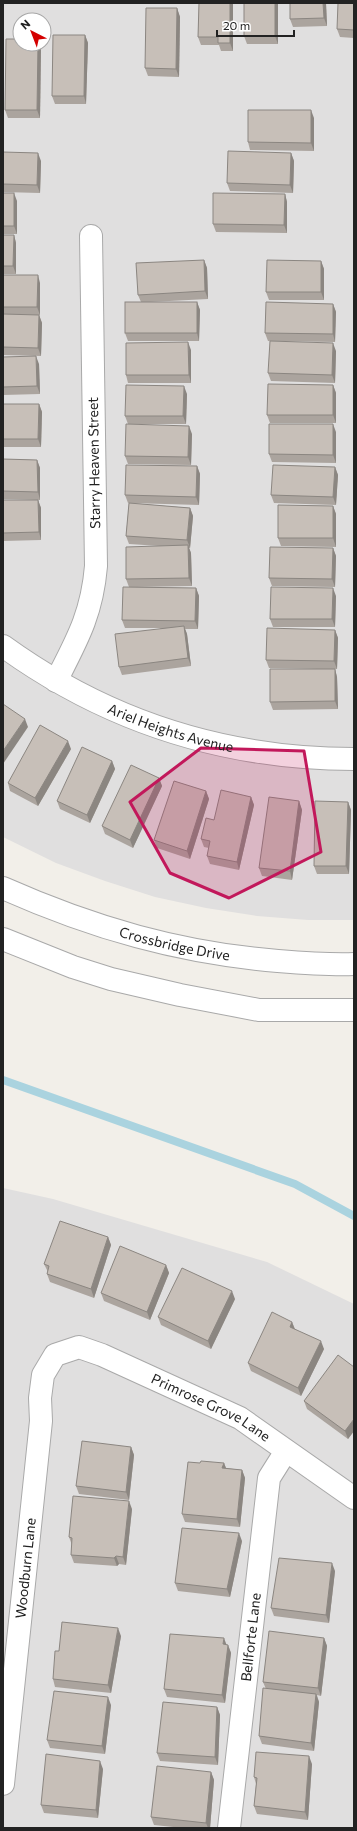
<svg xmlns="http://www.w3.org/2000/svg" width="357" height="1831" font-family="Commissioner,sans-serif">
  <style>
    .residential { fill: #e0dfdf; fill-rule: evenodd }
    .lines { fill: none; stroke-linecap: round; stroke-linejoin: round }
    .stream { stroke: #aad3df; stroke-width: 8 }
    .minor-casing { stroke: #a9a9a9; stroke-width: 24 }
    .tertiary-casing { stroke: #a9a9a9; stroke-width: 24 }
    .minor { stroke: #fff; stroke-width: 22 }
    .tertiary { stroke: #fff; stroke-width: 22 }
    .wall { fill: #aba49e }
    .shaded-wall { fill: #8b8681 }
    .building { fill: #c7bfb8; stroke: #8b8681 }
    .marked { fill: #c2185b; fill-opacity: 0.2; stroke: #c2185b; stroke-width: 3; stroke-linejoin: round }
    .labels { text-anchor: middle; stroke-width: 3; stroke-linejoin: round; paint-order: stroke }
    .street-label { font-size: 14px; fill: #222; stroke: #fff }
  </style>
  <rect width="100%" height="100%" fill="#f2efe9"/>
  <g class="residential">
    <path d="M 3,3 L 354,3 L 354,920 L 308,920 L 257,916 L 206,908 L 155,897 L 105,881 L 56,863 L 3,837 ZM 20,20 L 44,20 L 44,44 L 20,44 Z"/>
    <polygon points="3,1188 53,1199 267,1262 354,1304 354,1828 3,1828"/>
  </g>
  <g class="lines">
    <polyline class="stream" points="3,1080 295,1184 354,1216"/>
    <g class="minor-casing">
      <g id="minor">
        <path id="s1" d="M 3,646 C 108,722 225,759 354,759"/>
        <path d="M 56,681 C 77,640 92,614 96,566 L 91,236"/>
        <path id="s2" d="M 3,1784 L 41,1421 L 40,1398 L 43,1375 L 55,1355 L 79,1347 L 102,1355 L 240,1418 L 354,1498"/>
        <path id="s3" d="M 229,1828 L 269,1478 L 286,1451"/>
      </g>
    </g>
    <g class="tertiary-casing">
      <g id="tertiary">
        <path id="s4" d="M 3,888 C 93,928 180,953 278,961 C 303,963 329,965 354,964"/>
        <polyline points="3,939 73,967 111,979 180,995 259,1010 354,1010"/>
      </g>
    </g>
    <use href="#minor" class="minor"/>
    <use href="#tertiary" class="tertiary"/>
  </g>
  <g class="wall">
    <polygon points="199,3 233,3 233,51 221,51 219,45 201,45 198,37"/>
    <polygon points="278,3 278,44 247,44 244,36"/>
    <polygon points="290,3 326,3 327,26 293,27 290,19"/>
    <polygon points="354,3 354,38 340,37 337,29"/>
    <polygon points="177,8 180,17 179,77 148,76 145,68"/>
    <polygon points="85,35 88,43 86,104 55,104 52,96"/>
    <polygon points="20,44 39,44 41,47 40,118 8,118 5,110"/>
    <polygon points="314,118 314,151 250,150 248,142"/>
    <polygon points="3,152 41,161 40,193 3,192"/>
    <polygon points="291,153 294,161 293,193 230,191 227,183"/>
    <polygon points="3,193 17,201 17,234 3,234"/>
    <polygon points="285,194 287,202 287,233 216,232 213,224"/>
    <polygon points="3,235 14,235 16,243 16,274 3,274"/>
    <polygon points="204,260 207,268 208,299 150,302 197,302 200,310 199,341 128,341 125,333 141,302 138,295"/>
    <polygon points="321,261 324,269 324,300 269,300 266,292"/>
    <polygon points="3,275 40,283 40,315 39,315 42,323 41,356 3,355"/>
    <polygon points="333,304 336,312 335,342 268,341 265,333"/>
    <polygon points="191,350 191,383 128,383 126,375"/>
    <polygon points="336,351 335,383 271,381 268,373"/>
    <polygon points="3,357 39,364 40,394 3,395"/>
    <polygon points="333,385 336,393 336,423 270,423 267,415"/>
    <polygon points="187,394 186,424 128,424 125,416"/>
    <polygon points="3,404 39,404 42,412 41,447 3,447"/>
    <polygon points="336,432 336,463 272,462 269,454"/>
    <polygon points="192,434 191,465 128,464 125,456"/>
    <polygon points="3,459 37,460 40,468 40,500 38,500 41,508 41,540 3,541 3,500 37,500 3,499"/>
    <polygon points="197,466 200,474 199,505 131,503 190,508 193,516 190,548 189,548 191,553 192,586 137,587 196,588 199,596 198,629 185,629 187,634 191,666 122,675 119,667 161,628 125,628 122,620 129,587 126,579 160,546 129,544 126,536 129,503 128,503 125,495"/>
    <polygon points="335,467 338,475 336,505 274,503 271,495"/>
    <polygon points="333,506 336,514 336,547 281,546 278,538"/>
    <polygon points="333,548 336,556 335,587 272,586 269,578"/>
    <polygon points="336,596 335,627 273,627 270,619"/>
    <polygon points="335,630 338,638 337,669 335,669 337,677 338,709 273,710 270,702 317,669 269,668 266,660"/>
    <polygon points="71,749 38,806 10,791 8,783"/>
    <polygon points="112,761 115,769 90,823 60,809 57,801"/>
    <polygon points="159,778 162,786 133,848 105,834 102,826"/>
    <polygon points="206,791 209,799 190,859 157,848 154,840"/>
    <polygon points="251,797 254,805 239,870 210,864 207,856 209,848 204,847 201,839 214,820"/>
    <polygon points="299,801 302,810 292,880 262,876 259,868"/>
    <polygon points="348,802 351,810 349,874 317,874 314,866"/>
    <polygon points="108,1237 111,1245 94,1298 50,1282 47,1274 48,1272 44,1264"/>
    <polygon points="166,1265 169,1273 150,1320 104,1301 101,1293"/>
    <polygon points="235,1299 211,1349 161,1325 158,1317"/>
    <polygon points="292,1322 295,1329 324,1349 301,1396 251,1371 248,1363"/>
    <polygon points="354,1367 354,1431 348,1439 307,1409 304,1401"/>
    <polygon points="131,1447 134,1455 129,1500 79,1494 76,1486"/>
    <polygon points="200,1463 224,1463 226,1468 242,1470 245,1478 240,1527 185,1522 182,1514"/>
    <polygon points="132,1509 126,1565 119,1564 117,1566 74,1563 71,1555 72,1545 69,1537"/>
    <polygon points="242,1541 230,1597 178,1591 175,1583"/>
    <polygon points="335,1571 329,1623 274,1616 271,1608"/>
    <polygon points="121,1636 111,1693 55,1687 53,1679 59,1651"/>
    <polygon points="324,1638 327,1646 321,1696 317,1695 319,1702 314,1751 262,1744 259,1736 266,1689 263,1682"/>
    <polygon points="228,1645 231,1653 225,1703 167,1697 164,1689"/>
    <polygon points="111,1705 105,1754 50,1748 47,1740"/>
    <polygon points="217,1707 220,1715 218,1765 160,1761 157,1753"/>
    <polygon points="312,1764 308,1820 257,1814 254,1806 256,1784 254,1777"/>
    <polygon points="103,1769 98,1818 44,1813 41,1805"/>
    <polygon points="211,1772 214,1780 210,1828 183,1828 154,1825 151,1817"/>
  </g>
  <g class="shaded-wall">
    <polygon points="230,3 233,3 233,51 230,43"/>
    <polygon points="275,3 278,3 278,44 275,36"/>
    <polygon points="323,3 326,3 327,26 324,18"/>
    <polygon points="177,8 180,17 179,77 176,69"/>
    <polygon points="85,35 88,43 86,104 84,96"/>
    <polygon points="38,44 39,44 41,47 40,118 37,110"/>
    <polygon points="311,110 314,118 314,151 311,143"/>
    <polygon points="38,153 41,161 40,193 37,185"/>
    <polygon points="291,153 294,161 293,193 290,185"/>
    <polygon points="14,193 17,201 17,234 14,226"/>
    <polygon points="285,194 287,202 287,233 284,225"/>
    <polygon points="14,235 16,243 16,274 13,266"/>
    <polygon points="204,260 207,268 208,299 205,291"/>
    <polygon points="321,261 324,269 324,300 321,292"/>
    <polygon points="38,275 40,283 40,315 37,307"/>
    <polygon points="197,302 200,310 199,341 197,333"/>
    <polygon points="333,304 336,312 335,342 333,334"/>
    <polygon points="39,315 42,323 41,356 38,348"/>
    <polygon points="188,342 191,350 191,383 189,375"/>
    <polygon points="333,343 336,351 335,383 332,375"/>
    <polygon points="36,356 39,364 40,394 37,386"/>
    <polygon points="333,385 336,393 336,423 333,415"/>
    <polygon points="184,386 187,394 186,424 183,416"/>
    <polygon points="39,404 42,412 41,447 38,439"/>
    <polygon points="333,424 336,432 336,463 333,455"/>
    <polygon points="189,426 192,434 191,465 188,457"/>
    <polygon points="37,460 40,468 40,500 38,492"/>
    <polygon points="197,466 200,474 199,505 196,497"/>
    <polygon points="335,467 338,475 336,505 333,497"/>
    <polygon points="38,500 41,508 41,540 39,532"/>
    <polygon points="333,506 336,514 336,547 333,538"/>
    <polygon points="190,508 193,516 190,548 187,540"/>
    <polygon points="188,545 191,553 192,586 189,578"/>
    <polygon points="333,548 336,556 335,587 332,579"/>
    <polygon points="196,588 199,596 198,629 195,621"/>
    <polygon points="333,588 336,596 335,627 332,619"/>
    <polygon points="184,626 187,634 191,666 188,658"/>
    <polygon points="335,630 338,638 337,669 334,661"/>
    <polygon points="335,669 337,677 338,709 335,701"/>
    <polygon points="25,719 28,727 3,764 3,751"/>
    <polygon points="68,741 71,749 38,806 35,798"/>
    <polygon points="112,761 115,769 90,823 87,815"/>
    <polygon points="159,778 162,786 133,848 130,840"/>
    <polygon points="206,791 209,799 190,859 187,851"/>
    <polygon points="251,797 254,805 239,870 237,862"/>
    <polygon points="299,801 302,810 292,880 290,871"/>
    <polygon points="348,802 351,810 349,874 346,866"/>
    <polygon points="108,1237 111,1245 94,1298 91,1289"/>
    <polygon points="166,1265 169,1273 150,1320 147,1312"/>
    <polygon points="232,1291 235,1299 211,1349 208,1341"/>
    <polygon points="292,1322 295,1330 290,1327"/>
    <polygon points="321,1341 324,1349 301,1396 298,1388"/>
    <polygon points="354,1419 354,1431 348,1439 345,1431"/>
    <polygon points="131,1447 134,1455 129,1500 126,1492"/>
    <polygon points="224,1463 227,1471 222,1468"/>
    <polygon points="242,1470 245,1478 240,1527 237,1519"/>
    <polygon points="129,1501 132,1509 126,1565 123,1557"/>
    <polygon points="239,1533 242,1541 230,1597 227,1589"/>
    <polygon points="116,1556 119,1564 117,1566 114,1558"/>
    <polygon points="332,1563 335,1571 329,1623 326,1615"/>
    <polygon points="118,1628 121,1636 111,1693 108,1685"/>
    <polygon points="224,1638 227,1646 223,1644"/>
    <polygon points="324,1638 327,1646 321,1696 318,1688"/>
    <polygon points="228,1645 231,1653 225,1703 222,1695"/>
    <polygon points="316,1694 319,1702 314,1751 311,1743"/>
    <polygon points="108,1697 111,1705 105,1754 102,1746"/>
    <polygon points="217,1707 220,1715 218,1765 215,1757"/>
    <polygon points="309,1756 312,1764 308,1820 305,1812"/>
    <polygon points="100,1761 103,1769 98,1818 96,1810"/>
    <polygon points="211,1772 214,1780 210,1828 208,1828 206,1823"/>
  </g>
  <g class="building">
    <polygon points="199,3 230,3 230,43 218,43 218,37 198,37"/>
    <rect x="244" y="3" width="31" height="33"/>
    <polygon points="290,3 323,3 324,18 290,19"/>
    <polygon points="338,3 354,3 354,30 337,29"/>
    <polygon points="146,8 177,8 176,69 145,68"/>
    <polygon points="53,35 85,35 84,96 52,96"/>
    <polygon points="6,39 20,39 20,44 38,44 37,110 5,110"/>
    <polygon points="248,110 311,110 311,143 248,142"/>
    <polygon points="228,151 291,153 290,185 227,183"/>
    <polygon points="3,152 38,153 37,185 3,184"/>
    <rect x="3" y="193" width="11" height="33"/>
    <polygon points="213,193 285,194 284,225 213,224"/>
    <polygon points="3,235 14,235 13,266 3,266"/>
    <polygon points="204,260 205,291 138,295 136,263"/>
    <polygon points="267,260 321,261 321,292 266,292"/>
    <polygon points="3,275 38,275 37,307 3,307"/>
    <rect x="125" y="302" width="72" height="31"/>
    <polygon points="266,302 333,304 333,334 265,333"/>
    <polygon points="3,314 39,315 38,348 3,347"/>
    <polygon points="270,341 333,343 332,375 268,373"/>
    <polygon points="188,342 189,375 126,375 126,343"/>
    <polygon points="36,356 37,386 3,387 3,357"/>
    <polygon points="268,384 333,385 333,415 267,415"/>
    <polygon points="126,385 184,386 183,416 125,416"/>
    <polygon points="3,404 39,404 38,439 3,439"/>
    <polygon points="126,424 189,426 188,457 125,456"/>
    <polygon points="269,424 333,424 333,455 269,454"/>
    <polygon points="3,459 37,460 38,492 3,491"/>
    <polygon points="126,465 197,466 196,497 125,495"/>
    <polygon points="273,465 335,467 333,497 271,495"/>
    <polygon points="3,500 38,500 39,532 3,533"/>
    <polygon points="129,503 190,508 187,540 126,536"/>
    <polygon points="278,505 333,506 333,538 278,538"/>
    <polygon points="188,545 189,578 126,579 126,547"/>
    <polygon points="270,547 333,548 332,579 269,578"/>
    <polygon points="123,587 196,588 195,621 122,620"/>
    <polygon points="271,587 333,588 332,619 270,619"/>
    <polygon points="184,626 188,658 119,667 115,634"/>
    <polygon points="267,628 335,630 334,661 266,660"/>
    <polygon points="270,669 335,669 335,701 270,702"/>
    <polygon points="3,704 25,719 3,751"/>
    <polygon points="40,725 68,741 35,798 8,783"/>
    <polygon points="82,747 112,761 87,815 57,801"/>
    <polygon points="131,765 159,778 130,840 102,826"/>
    <polygon points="174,781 206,791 187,851 154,840"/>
    <polygon points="221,790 251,797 237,862 207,856 210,841 201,839 206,818 214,820"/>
    <polygon points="269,797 299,801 290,871 259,868"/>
    <polygon points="315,801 348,802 346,866 314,866"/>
    <polygon points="60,1221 108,1237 91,1289 47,1274 49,1266 44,1264"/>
    <polygon points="120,1246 166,1265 147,1312 101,1293"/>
    <polygon points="182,1268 232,1291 208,1341 158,1317"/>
    <polygon points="272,1312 292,1322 290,1327 321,1341 298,1388 248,1363"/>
    <polygon points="338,1355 354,1367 354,1419 345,1431 304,1401"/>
    <polygon points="82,1441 131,1447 126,1492 76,1486"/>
    <polygon points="201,1461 224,1463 222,1468 242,1470 237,1519 182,1514 188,1462 200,1463"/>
    <polygon points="73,1496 129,1501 123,1557 116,1556 114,1558 71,1555 72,1538 69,1537"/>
    <polygon points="182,1528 239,1533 227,1589 175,1583"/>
    <polygon points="279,1558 332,1563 326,1615 271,1608"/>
    <polygon points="62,1622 118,1628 108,1685 53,1679 55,1651 59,1651"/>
    <polygon points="269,1631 324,1638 318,1688 263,1682"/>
    <polygon points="170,1634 224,1638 223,1644 228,1645 222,1695 164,1689"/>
    <polygon points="263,1688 316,1694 311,1743 259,1736"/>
    <polygon points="54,1691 108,1697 102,1746 47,1740"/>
    <polygon points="163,1702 217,1707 215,1757 157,1753"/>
    <polygon points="256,1752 309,1756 305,1812 254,1806 257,1778 254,1777"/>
    <polygon points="46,1754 100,1761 96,1810 41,1805"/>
    <polygon points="157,1766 211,1772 206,1823 151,1817"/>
  </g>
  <path class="marked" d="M 201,748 L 304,751 L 321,852 L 229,898 L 170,873 L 130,802 Z"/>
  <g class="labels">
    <g class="street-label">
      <text transform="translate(94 463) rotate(-91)" y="5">Starry Heaven Street</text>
      <text dy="5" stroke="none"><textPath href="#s1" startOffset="188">Ariel Heights Avenue</textPath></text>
      <text dy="5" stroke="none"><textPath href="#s4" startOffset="181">Crossbridge Drive</textPath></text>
      <text dy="5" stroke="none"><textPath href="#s2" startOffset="605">Primrose Grove Lane</textPath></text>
      <text dy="5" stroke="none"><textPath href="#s2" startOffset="217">Woodburn Lane</textPath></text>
      <text dy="5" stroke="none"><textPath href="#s3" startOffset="192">Bellforte Lane</textPath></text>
    </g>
  </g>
  <rect width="357" height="1831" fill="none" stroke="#222222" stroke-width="8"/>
  <g transform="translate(32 32) rotate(318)"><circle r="19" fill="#ffffff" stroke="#a7a7a7"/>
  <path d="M0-3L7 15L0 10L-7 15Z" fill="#d40000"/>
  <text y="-6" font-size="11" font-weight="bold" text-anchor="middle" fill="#222222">N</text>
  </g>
  <path d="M217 30v6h77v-6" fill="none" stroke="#222222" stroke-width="2"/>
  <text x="223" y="30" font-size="12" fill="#222222" stroke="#ffffff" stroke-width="3" paint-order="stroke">20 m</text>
</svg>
